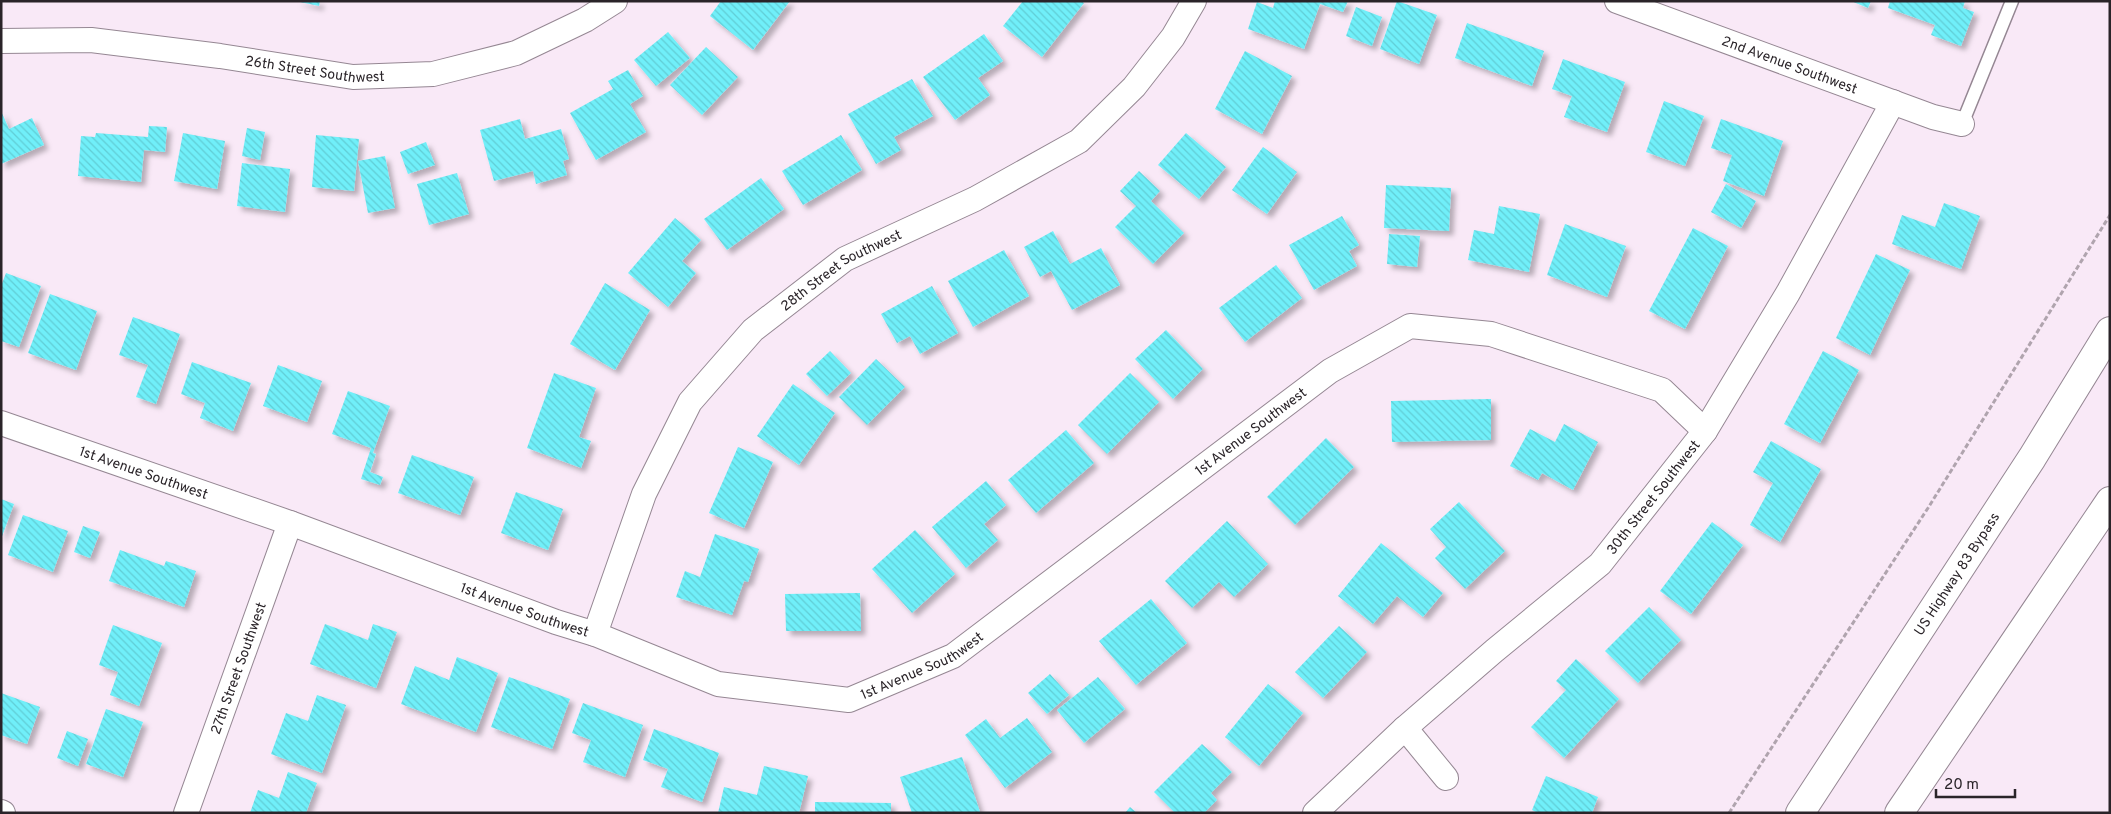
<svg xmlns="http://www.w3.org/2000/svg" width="2111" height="814" font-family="Overpass,sans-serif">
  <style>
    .building { fill: url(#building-back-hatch); filter: url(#shadow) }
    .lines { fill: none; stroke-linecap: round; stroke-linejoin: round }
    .service-casing { stroke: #958793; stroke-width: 15 }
    .minor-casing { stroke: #958793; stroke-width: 26 }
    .trunk-casing { stroke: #958793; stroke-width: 30 }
    .path { stroke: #b0a4ae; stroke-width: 3; stroke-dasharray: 5 2.5; stroke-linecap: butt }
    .service { stroke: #fff; stroke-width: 12 }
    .minor { stroke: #fff; stroke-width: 24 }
    .trunk { stroke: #fff; stroke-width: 28 }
    .labels { text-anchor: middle; stroke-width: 4; stroke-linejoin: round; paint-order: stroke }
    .street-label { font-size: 14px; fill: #2a2429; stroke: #f9e9f7 }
  </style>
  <defs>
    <pattern id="building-back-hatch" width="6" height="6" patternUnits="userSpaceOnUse" patternTransform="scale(1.25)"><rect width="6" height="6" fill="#70eff9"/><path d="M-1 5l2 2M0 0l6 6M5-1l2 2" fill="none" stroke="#61cdd5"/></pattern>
    <filter id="shadow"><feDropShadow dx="4.5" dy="4.5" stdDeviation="2.5" flood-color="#0004"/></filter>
  </defs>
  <rect width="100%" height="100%" fill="#f9e9f7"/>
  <g class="building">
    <polygon points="295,1 320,1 319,6"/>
    <polygon points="721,1 790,1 753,50 710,16"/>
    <polygon points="1023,1 1081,1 1084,3 1042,57 1003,26"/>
    <polygon points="1275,1 1348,1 1343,12 1320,4 1304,49 1248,29 1257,2 1273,8"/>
    <polygon points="1397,1 1437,15 1419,64 1380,49"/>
    <polygon points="1851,1 1871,1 1868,8"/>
    <polygon points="1890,1 1965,1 1963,8 1974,12 1961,46 1931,35 1935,25 1888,8"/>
    <polygon points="1356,7 1382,17 1372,46 1346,36"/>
    <polygon points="1467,23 1544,51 1532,86 1455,58"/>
    <polygon points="668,32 690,58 656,86 634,60"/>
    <polygon points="984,34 1003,61 978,78 990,95 955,120 923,77"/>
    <polygon points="706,47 738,77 702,115 670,85"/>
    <polygon points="1245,51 1292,76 1262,134 1215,109"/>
    <polygon points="1563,59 1625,82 1607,132 1564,117 1572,96 1552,89"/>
    <polygon points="628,70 643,96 630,104 646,132 596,160 570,113 613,89 608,81"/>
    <polygon points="912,79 933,116 894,137 901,150 876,164 848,114"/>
    <polygon points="1664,101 1704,116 1685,166 1646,152"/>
    <polygon points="1,111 9,129 32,118 44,145 1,164"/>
    <polygon points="520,119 525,139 561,129 569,159 563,161 567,175 536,184 533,171 494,181 480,130"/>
    <polygon points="1721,119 1783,141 1764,196 1723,181 1732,155 1711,148"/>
    <polygon points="149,126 167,127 165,152 144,150 141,182 78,176 81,136 95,137 96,133 148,137"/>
    <polygon points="247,128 265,132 260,160 242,156"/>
    <polygon points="183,133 225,141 217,189 174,181"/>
    <polygon points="1186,133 1226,167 1199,199 1158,165"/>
    <polygon points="316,135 359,139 354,191 312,187"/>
    <polygon points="841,135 862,170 803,205 782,171"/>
    <polygon points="426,142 435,165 408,174 400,152"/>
    <polygon points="1263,147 1297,172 1267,214 1232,190"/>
    <polygon points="385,156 395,208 368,213 358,161"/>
    <polygon points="242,163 290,169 285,212 237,206"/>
    <polygon points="1139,171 1160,191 1151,201 1184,233 1153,264 1115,227 1136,206 1120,191"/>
    <polygon points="457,173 469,214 429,225 417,184"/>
    <polygon points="761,178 784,209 727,250 704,219"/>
    <polygon points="1726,184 1756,201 1741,228 1711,212"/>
    <polygon points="1386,185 1451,188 1449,231 1384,228"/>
    <polygon points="1944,203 1980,216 1961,269 1892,244 1902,215 1935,227"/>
    <polygon points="1499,206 1540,214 1529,272 1468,260 1474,230 1494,234"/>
    <polygon points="1342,216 1359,245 1349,251 1357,266 1314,290 1289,245"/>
    <polygon points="675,218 701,240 682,261 696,273 668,307 628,273"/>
    <polygon points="1565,224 1626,246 1607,297 1547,275"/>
    <polygon points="1693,228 1728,246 1685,329 1649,311"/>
    <polygon points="1053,231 1070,264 1101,248 1120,285 1072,310 1051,271 1040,277 1024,247"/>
    <polygon points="1389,234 1420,236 1417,267 1387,264"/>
    <polygon points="1004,250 1029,296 973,327 948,281"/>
    <polygon points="1876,254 1910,270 1870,355 1836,338"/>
    <polygon points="1276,265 1302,298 1245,342 1219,308"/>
    <polygon points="6,273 41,286 19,347 1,341 1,286"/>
    <polygon points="605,283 650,310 615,370 570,344"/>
    <polygon points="932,286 958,333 920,354 910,336 897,343 881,314"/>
    <polygon points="50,294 97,311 76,370 28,353"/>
    <polygon points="133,317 180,334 156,404 136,397 148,365 119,355"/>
    <polygon points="1166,330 1203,369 1173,399 1135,359"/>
    <polygon points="830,351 851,373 827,396 806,374"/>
    <polygon points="1823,351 1859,370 1820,443 1784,424"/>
    <polygon points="876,359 905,387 867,425 839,397"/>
    <polygon points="192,362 251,383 233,431 200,418 205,403 181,394"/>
    <polygon points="278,365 322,381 307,422 263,406"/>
    <polygon points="554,373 596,388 579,437 591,441 581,468 527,448"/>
    <polygon points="1130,373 1159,402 1107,454 1078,425"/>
    <polygon points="793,384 835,413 799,465 757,436"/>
    <polygon points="348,391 390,406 373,453 376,454 370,472 383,477 380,485 361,479 371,448 332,434"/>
    <polygon points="1491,399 1491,440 1392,442 1391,401"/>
    <polygon points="1564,424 1598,442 1573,490 1542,473 1538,480 1510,466 1530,429 1555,442"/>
    <polygon points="1066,430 1094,463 1036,513 1008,480"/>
    <polygon points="1326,438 1354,467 1295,525 1267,497"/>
    <polygon points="1771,441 1821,469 1780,542 1750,525 1773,483 1753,472"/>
    <polygon points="738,447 773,462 744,528 709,513"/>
    <polygon points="412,455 474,477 460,515 398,493"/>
    <polygon points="986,481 1006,505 984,524 998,540 966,568 932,527"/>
    <polygon points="516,492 563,509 548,550 501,533"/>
    <polygon points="1,499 14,504 1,539"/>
    <polygon points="1459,502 1505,551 1465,589 1435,558 1446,547 1430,529"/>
    <polygon points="23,515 68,531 53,572 8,555"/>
    <polygon points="1227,521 1268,564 1234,597 1219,582 1192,608 1165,581"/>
    <polygon points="1712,522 1743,545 1691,614 1660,591"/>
    <polygon points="83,526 100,532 90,558 74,552"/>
    <polygon points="915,530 955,574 912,613 872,569"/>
    <polygon points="715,534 759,549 748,582 744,581 732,615 676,597 685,571 700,577"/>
    <polygon points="1381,543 1443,593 1423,617 1397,596 1373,624 1338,596"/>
    <polygon points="120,550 164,566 166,561 196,571 184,607 109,581"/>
    <polygon points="860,593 861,631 786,631 785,594"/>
    <polygon points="1151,599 1187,643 1136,685 1099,641"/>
    <polygon points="1649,607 1681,640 1638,683 1605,651"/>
    <polygon points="325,624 368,640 373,624 397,632 376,688 310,664"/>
    <polygon points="113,625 162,643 139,706 110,695 118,672 99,665"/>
    <polygon points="1339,626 1367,652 1323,698 1295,672"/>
    <polygon points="457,657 498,673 476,732 401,704 415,666 449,680"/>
    <polygon points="1576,659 1619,699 1564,758 1531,727 1566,690 1556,681"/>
    <polygon points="1050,674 1069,695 1047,714 1028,693"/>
    <polygon points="509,677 570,699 552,749 491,727"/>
    <polygon points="1098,677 1125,709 1084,743 1057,710"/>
    <polygon points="1268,684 1303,713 1259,766 1225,737"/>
    <polygon points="1,693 40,707 27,744 1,735"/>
    <polygon points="317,695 346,705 322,773 271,754 286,713 308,721"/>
    <polygon points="583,703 643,725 625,777 583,762 591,740 572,733"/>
    <polygon points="106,709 143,722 123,777 86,764"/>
    <polygon points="1027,718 1052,752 1005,788 965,735 986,719 1000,738"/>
    <polygon points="654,729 719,753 702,802 661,787 668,769 643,760"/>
    <polygon points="67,731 88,739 78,766 57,758"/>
    <polygon points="1202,744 1232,772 1211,793 1217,800 1204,813 1175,813 1154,792"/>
    <polygon points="962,757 980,812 912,813 900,777"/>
    <polygon points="764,766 808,776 799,813 718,813 724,787 757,795"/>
    <polygon points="288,772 317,783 306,813 250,813 258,790 279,798"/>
    <polygon points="1546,776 1598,797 1592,813 1538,813 1532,810"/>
    <polygon points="815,802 891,803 891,813 815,813"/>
    <polygon points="1130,807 1137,813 1125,813"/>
  </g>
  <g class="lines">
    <g class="service-casing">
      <polyline id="service" points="1962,124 2012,1"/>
    </g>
    <g class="minor-casing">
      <g id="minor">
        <path id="s1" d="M 1617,1 L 1933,117 L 1962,124"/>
        <path id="s2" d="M 1,41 L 91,40 L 220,56 L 353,77 L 433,74 L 516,53 L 585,20 L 615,1"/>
        <path id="s3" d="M 1,423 L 290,523 L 556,622 L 595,634 L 718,684 L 849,700 L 953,656 L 1330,371 L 1410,326 L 1491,334 L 1662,390 L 1705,431"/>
        <path id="s4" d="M 595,634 L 644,494 L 690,402 L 753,330 L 845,259 L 975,199 L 1079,141 L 1134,87 L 1173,37 L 1194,1"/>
        <polyline points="1405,728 1446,778"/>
        <polyline points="1,812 3,813"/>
        <path id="s5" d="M 186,813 L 290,523"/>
        <path id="s6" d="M 1315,813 L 1405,728 L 1494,651 L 1600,564 L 1705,431 L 1788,293 L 1893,102"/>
      </g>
    </g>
    <g class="trunk-casing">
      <g id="trunk">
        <path id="s7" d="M 1800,813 L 2032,458 L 2110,331"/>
        <polyline points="1899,813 2110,501"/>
      </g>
    </g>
    <polyline class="path" points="1729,813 1928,508 2110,215"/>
    <use href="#service" class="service"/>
    <use href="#minor" class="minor"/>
    <use href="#trunk" class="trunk"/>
  </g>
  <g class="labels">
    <g class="street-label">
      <text dy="5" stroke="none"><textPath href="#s1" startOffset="184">2nd Avenue Southwest</textPath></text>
      <text dy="5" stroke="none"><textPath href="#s2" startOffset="316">26th Street Southwest</textPath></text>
      <text dy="5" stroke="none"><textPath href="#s4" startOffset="454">28th Street Southwest</textPath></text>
      <text dy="5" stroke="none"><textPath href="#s3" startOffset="1381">1st Avenue Southwest</textPath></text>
      <text dy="5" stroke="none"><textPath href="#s3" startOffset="151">1st Avenue Southwest</textPath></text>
      <text dy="5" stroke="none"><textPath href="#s6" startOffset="464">30th Street Southwest</textPath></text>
      <text dy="5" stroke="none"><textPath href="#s7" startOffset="286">US Highway 83 Bypass</textPath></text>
      <text dy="5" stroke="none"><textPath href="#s3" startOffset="556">1st Avenue Southwest</textPath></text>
      <text dy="5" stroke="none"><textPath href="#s3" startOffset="976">1st Avenue Southwest</textPath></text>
      <text dy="5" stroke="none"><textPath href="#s5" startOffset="154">27th Street Southwest</textPath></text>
    </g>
  </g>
  <rect width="2111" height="814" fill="none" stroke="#2a2429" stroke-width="5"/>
  <path d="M1936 789v8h79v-8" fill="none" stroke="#2a2429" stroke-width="2.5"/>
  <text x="1944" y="789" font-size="15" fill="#2a2429" stroke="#f9e9f7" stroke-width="4" paint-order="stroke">20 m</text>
</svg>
